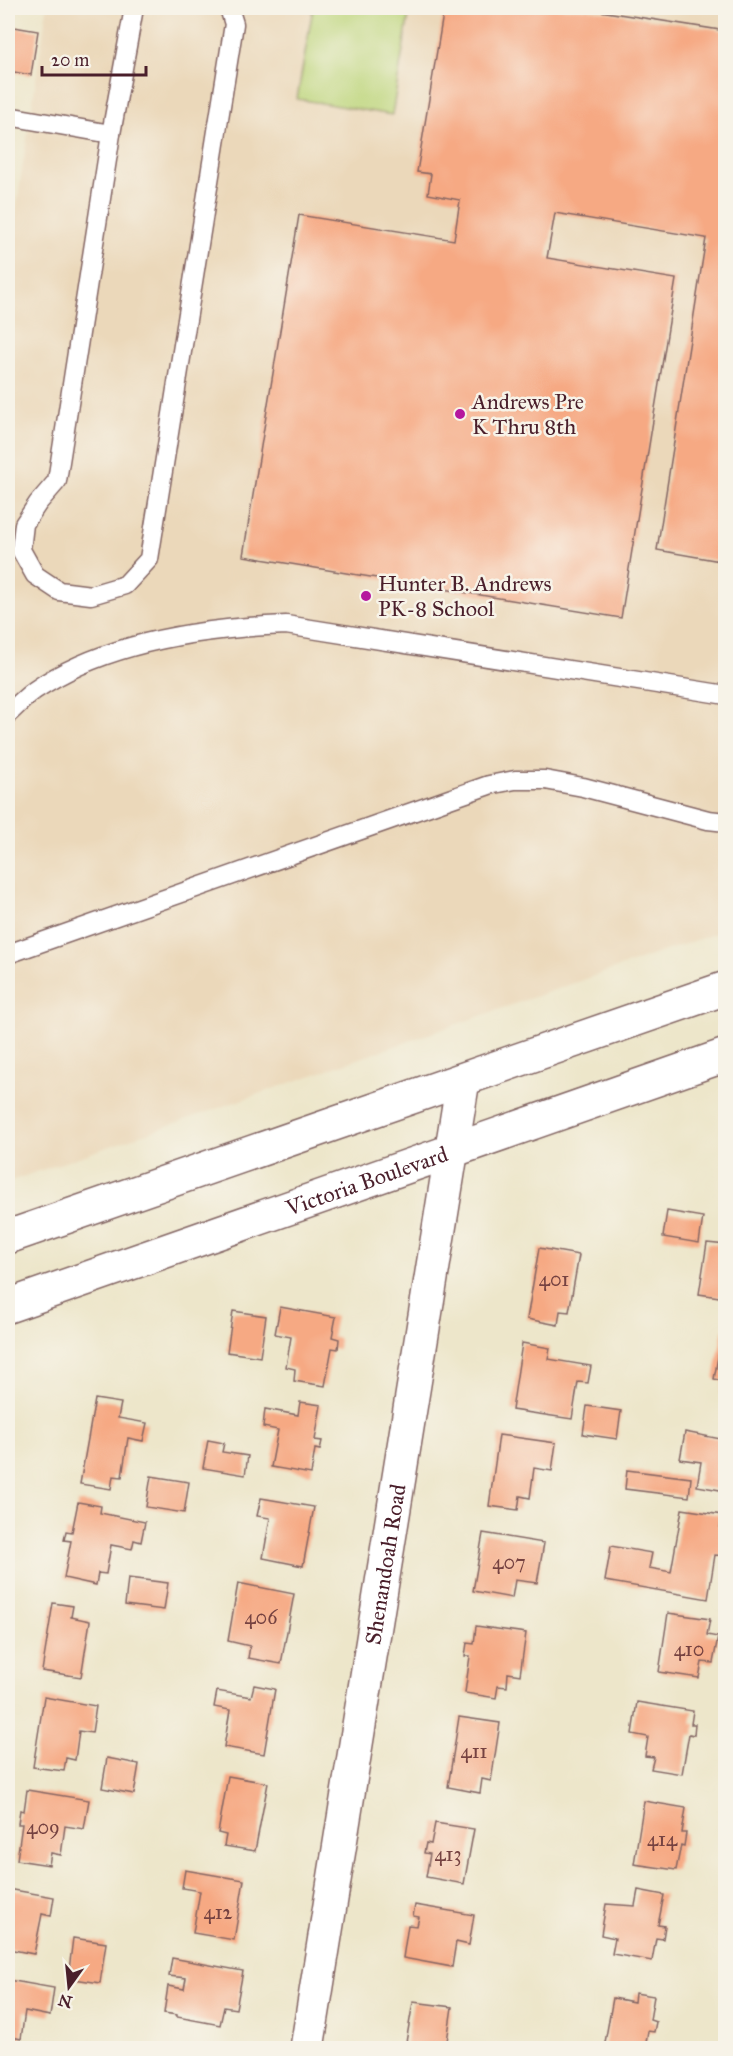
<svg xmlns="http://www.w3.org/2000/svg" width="733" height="2056" font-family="'IM FELL Great Primer',serif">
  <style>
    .built { fill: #ebd8ba }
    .green { fill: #bdd67b; stroke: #847a53; stroke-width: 1.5 }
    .building { fill: #f6a983 }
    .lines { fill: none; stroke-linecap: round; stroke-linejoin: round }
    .lane-casing { stroke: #836563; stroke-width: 21 }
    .street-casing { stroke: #836563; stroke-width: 36 }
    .secondary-casing { stroke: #836563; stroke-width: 36 }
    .lane { stroke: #fff; stroke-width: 18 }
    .street { stroke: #fff; stroke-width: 33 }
    .secondary { stroke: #fff; stroke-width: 33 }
    .poi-dot { fill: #b5179e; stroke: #f7f3e8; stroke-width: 2 }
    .labels { text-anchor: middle; stroke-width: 5; stroke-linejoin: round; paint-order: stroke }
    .number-label { font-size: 20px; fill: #754241 }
    .poi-label { font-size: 22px; fill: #4a1f2b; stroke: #f7f3e8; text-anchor: start }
    .street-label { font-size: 22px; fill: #4a1f2b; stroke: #f7f3e8 }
  </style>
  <rect width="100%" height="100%" fill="#f7f3e8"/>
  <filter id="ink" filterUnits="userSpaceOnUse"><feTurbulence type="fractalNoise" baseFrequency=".0167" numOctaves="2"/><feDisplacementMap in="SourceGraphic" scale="12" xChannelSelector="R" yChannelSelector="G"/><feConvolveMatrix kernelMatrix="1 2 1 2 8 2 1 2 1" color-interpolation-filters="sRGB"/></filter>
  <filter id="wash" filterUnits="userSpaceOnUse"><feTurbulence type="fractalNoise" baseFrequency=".008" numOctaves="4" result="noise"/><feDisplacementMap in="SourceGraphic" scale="24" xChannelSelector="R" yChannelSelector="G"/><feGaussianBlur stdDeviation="1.35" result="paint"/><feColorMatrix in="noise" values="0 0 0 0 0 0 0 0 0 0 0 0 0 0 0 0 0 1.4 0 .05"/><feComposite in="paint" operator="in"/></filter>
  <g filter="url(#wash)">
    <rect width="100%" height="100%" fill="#ede6ca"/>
    <polygon class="built" points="47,8 725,8 725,930 8,1182 8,262"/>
    <polygon class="green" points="313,8 410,8 392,115 297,99"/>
    <g id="blocks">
      <g class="building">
        <polygon points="444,8 581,8 726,31 726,562 657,550 706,238 555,213 547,258 676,279 621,618 243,556 299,215 454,240 460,200 428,194 431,174 417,172"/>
        <polygon points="8,26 38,31 31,75 8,71"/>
        <polygon points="667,1211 703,1217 699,1243 663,1237"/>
        <polygon points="707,1243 726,1245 726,1298 699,1294"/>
        <polygon points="539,1248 579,1255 569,1312 560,1311 558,1325 527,1319"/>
        <polygon points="280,1307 336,1317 332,1337 339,1339 338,1349 332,1348 325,1386 294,1381 295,1369 286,1367 291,1337 275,1334"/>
        <polygon points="233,1311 266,1316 260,1357 227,1352"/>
        <polygon points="723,1330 726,1331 726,1396 720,1395 723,1381 714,1379"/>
        <polygon points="522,1343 550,1348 548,1359 591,1366 588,1383 578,1382 572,1419 512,1410"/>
        <polygon points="95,1399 121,1403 118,1418 147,1423 143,1441 128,1438 122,1477 113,1476 111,1489 80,1484"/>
        <polygon points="300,1402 321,1405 315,1440 322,1441 320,1450 315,1449 311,1474 271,1467 278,1430 263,1427 265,1409 298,1415"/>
        <polygon points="587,1406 621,1411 617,1439 583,1434"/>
        <polygon points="685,1432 726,1440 726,1491 697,1486 701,1462 680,1459"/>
        <polygon points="499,1435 556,1443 552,1471 534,1468 530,1498 520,1496 518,1510 489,1506"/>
        <polygon points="208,1440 224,1443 222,1452 248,1456 245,1475 203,1468"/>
        <polygon points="627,1470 691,1478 689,1497 625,1489"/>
        <polygon points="151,1476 189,1482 184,1513 146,1507"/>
        <polygon points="261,1498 314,1507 303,1566 263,1558 270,1518 257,1516"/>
        <polygon points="78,1502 101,1506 100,1513 145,1522 141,1542 134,1540 132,1549 111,1545 106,1574 98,1573 96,1585 64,1578 71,1541 64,1540 66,1531 72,1532"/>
        <polygon points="682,1509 722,1515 720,1529 726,1530 726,1556 715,1555 708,1599 605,1581 611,1546 652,1553 649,1568 671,1572"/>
        <polygon points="483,1533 544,1543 537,1583 515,1580 512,1598 473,1591"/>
        <polygon points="128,1578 168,1583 164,1610 125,1605"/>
        <polygon points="238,1583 294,1594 281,1664 248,1658 250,1646 228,1641"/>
        <polygon points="53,1603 73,1606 71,1617 90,1621 81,1677 42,1671"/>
        <polygon points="668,1613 710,1619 707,1635 718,1637 713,1663 702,1662 699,1678 659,1672"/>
        <polygon points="476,1626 526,1633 520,1675 508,1673 507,1687 498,1686 496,1698 465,1693 470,1656 465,1656 467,1643 474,1644"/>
        <polygon points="254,1685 275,1689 264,1754 224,1747 230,1710 214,1707 217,1691 251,1697"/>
        <polygon points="44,1697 96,1706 92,1733 79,1731 75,1760 66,1758 64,1771 33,1767"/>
        <polygon points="637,1702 693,1711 691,1724 695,1724 694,1735 689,1734 682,1774 651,1769 654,1757 645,1756 648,1737 632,1734"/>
        <polygon points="459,1717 500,1723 491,1781 482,1779 480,1793 448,1787"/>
        <polygon points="107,1758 139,1764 134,1794 102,1788"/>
        <polygon points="228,1776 268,1783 255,1851 224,1846 226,1835 218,1833"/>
        <polygon points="27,1790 89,1800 84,1829 65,1826 61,1855 51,1853 49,1865 17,1860 22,1824 18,1824 20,1810 24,1811"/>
        <polygon points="644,1801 686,1808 682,1833 686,1833 684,1846 681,1845 676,1870 634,1864"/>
        <polygon points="435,1823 474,1829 464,1884 426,1877 430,1854 424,1853 426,1843 431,1844"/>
        <polygon points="185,1870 244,1880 234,1940 193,1933 200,1891 182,1888"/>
        <polygon points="8,1889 54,1897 51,1916 42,1914 34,1954 8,1949"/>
        <polygon points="638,1890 664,1895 658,1925 665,1926 663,1939 656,1938 652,1961 612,1954 615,1938 601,1935 606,1904 635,1906"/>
        <polygon points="415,1905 474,1915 469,1945 456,1942 452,1967 403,1958 408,1925 417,1926 419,1917 413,1916"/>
        <polygon points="73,1938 106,1943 100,1983 68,1978"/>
        <polygon points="172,1958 243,1971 236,2009 224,2007 220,2025 177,2017 177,2015 164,2013 168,1986 184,1989 186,1978 169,1976"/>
        <polygon points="8,1980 54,1988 50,2016 25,2011 21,2039 12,2037 10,2048 8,2048"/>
        <polygon points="635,1993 654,1996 650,2020 656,2022 654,2032 648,2031 645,2048 604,2048 613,1998 634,2002"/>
        <polygon points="413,2002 452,2007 446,2048 405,2048"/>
      </g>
    </g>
  </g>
  <g filter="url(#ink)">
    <use href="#blocks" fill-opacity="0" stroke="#836563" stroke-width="1.5"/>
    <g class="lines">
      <g class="lane-casing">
        <g id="lane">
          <polyline points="134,8 111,134 57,481 38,503 24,524 21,550 35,575 59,591 91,595 125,585 149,559 234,24 229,8"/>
          <polyline points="8,116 111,134"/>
          <path d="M 8,714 C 17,706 25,697 35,690 C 105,642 204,628 286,625 L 726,695"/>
          <polyline points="8,954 489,785 515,780 545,780 583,787 708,820 726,822"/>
        </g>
      </g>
      <g class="street-casing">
        <g id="street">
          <path id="s1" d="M 307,2048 L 463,1080"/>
        </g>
      </g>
      <g class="secondary-casing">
        <g id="secondary">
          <polyline points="8,1237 726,988"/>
          <path id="s2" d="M 8,1306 L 726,1055"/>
        </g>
      </g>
      <use href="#lane" class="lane"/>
      <use href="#street" class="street"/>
      <use href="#secondary" class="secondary"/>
    </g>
  </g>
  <g class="poi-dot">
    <circle cx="460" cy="414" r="6"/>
    <circle cx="366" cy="596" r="6"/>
  </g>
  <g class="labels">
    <g class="number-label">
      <text x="554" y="1286">401</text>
      <text x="509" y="1569">407</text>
      <text x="261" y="1624">406</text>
      <text x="689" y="1656">410</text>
      <text x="474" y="1758">411</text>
      <text x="43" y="1834">409</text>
      <text x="662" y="1846">414</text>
      <text x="448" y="1861">413</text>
      <text x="218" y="1919">412</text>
    </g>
    <g class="poi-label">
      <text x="472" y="409">Andrews Pre<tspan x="472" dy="25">K Thru 8th</tspan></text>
      <text x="378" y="591">Hunter B. Andrews<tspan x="378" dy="25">PK-8 School</tspan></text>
    </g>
    <g class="street-label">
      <text dy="8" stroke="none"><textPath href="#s2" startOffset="380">Victoria Boulevard</textPath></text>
      <text dy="8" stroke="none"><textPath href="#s1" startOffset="490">Shenandoah Road</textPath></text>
    </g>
  </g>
  <rect width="733" height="2056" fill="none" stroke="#f7f3e8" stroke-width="30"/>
  <g transform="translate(69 1987) rotate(195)" stroke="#f7f3e8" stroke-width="4.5" paint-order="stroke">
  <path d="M0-4.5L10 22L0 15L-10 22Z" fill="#4a1f2b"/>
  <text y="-9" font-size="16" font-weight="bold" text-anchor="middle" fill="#4a1f2b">N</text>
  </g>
  <path d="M42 66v9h104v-9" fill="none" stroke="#4a1f2b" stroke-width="3"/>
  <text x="51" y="66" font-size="18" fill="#4a1f2b" stroke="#f7f3e8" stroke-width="4.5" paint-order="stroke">20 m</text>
</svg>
